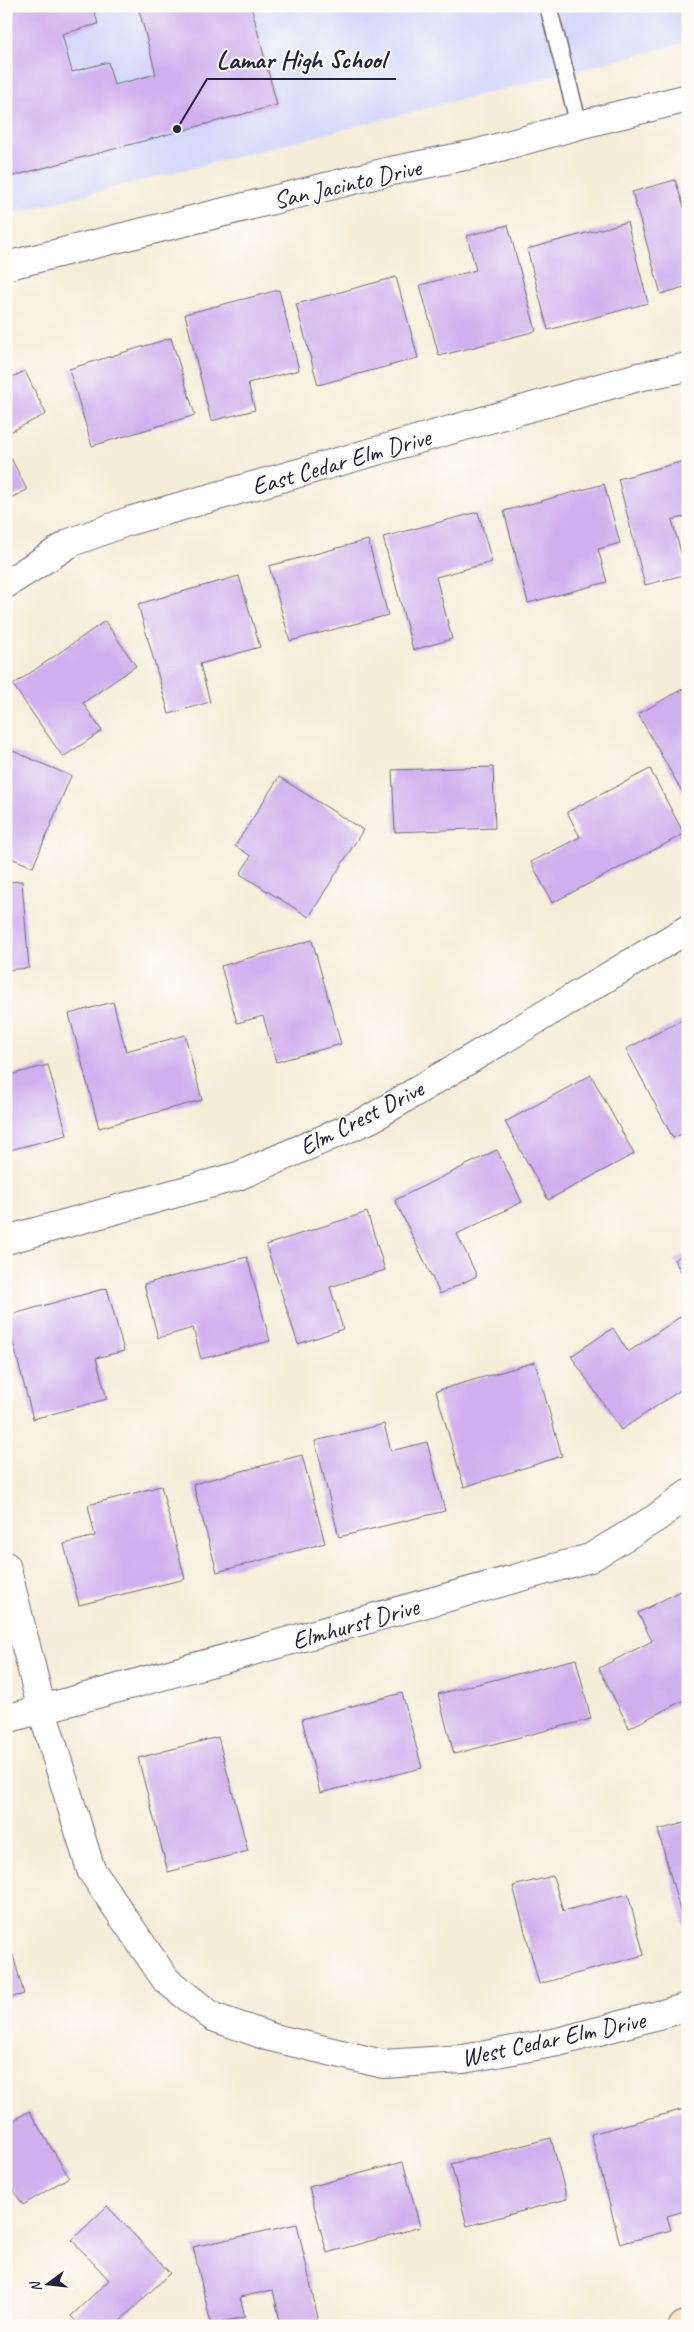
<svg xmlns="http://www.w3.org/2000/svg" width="694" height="2332" font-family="Caveat,sans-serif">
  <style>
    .built { fill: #d4d8f9 }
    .building { fill: #cfafee }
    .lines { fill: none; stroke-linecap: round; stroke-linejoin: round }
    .service-casing { stroke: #6c6972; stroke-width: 19 }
    .minor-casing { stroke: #6c6972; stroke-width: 30 }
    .secondary-casing { stroke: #6c6972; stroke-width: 30 }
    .service { stroke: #fff; stroke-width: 16 }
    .minor { stroke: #fff; stroke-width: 28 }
    .secondary { stroke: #fce6c4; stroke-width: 28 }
    .labels { text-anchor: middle; stroke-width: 4; stroke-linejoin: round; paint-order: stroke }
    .street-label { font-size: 25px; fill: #22223b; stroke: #fdfcf7 }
    .leader { fill: none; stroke: #22223b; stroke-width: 2 }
    .callout-dot { fill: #22223b; stroke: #fdfcf7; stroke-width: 2 }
    .callout-label { font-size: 26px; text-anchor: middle; font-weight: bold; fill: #22223b; stroke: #fdfcf7; stroke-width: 4; stroke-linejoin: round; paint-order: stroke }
  </style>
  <rect width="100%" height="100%" fill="#fdfcf7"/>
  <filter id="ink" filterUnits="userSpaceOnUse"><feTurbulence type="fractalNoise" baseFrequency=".02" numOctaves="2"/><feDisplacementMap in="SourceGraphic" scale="10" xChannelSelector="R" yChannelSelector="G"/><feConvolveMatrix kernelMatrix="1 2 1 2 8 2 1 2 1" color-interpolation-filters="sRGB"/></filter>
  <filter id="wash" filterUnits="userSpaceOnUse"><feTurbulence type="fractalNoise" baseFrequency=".0096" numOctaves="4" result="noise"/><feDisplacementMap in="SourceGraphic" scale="20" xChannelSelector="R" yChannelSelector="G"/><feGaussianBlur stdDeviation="1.12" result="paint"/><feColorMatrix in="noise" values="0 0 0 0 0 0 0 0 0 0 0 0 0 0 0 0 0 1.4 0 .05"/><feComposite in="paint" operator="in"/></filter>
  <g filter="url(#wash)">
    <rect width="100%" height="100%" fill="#f6edd9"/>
    <polygon class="built" points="6,6 688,6 688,42 6,215"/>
    <g id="blocks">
      <g class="building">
        <polygon points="6,6 93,6 98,24 62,34 72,72 108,62 114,85 156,74 138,6 251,6 277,105 6,178"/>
        <polygon points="675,180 688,219 688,286 661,294 632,192"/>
        <polygon points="627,222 648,303 548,330 527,249"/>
        <polygon points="508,225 536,331 439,356 420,285 476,270 467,236"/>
        <polygon points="396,277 418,358 318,385 296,304"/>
        <polygon points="279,290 299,370 248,383 255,410 211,421 185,314"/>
        <polygon points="171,338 195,415 92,446 69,369"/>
        <polygon points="25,371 46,414 6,434 6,380"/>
        <polygon points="6,448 27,490 6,500"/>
        <polygon points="688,460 688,516 672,520 687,574 645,585 618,479"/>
        <polygon points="604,484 620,543 598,549 607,582 528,603 504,511"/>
        <polygon points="478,512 492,562 436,577 452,639 413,650 383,537"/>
        <polygon points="368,540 388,615 290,641 269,566"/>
        <polygon points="239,576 260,647 200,664 210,702 169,714 138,604"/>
        <polygon points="105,621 136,666 83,703 102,731 63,757 13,685"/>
        <polygon points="688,686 688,802 638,714"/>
        <polygon points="6,748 71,776 33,867 6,856"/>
        <polygon points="493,767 495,828 395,832 392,770"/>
        <polygon points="650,769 684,834 552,903 531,862 580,837 567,812"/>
        <polygon points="279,777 363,830 309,917 240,874 251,856 235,846"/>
        <polygon points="22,881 29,968 6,970 6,882"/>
        <polygon points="312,940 341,1044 276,1062 263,1016 237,1023 221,966"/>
        <polygon points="113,1002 126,1051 185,1035 202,1100 99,1128 69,1014"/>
        <polygon points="688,1017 688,1131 673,1138 626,1049"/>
        <polygon points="48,1065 67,1135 6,1151 6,1076"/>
        <polygon points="591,1075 634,1154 548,1200 505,1122"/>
        <polygon points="497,1150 522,1202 457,1234 477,1276 440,1294 395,1200"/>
        <polygon points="367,1212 385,1270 330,1287 343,1329 298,1344 266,1245"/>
        <polygon points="688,1252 688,1282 674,1260"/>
        <polygon points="247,1257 270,1341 201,1359 193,1328 158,1338 144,1284"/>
        <polygon points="107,1288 124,1351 96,1358 107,1399 33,1419 6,1316"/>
        <polygon points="683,1315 688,1322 688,1385 621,1430 571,1356 613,1328 628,1352"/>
        <polygon points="535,1362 562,1456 464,1487 436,1391"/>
        <polygon points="384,1424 391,1451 427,1442 445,1511 339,1537 315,1441"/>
        <polygon points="302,1455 325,1543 217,1572 193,1484"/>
        <polygon points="161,1486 185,1579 79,1605 64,1544 95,1536 88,1505"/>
        <polygon points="682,1590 688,1601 688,1698 629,1728 599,1668 652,1641 638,1613"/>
        <polygon points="576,1659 591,1719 454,1754 438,1694"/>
        <polygon points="402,1693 422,1768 320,1793 302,1719"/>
        <polygon points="218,1737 248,1851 168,1872 138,1758"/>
        <polygon points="688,1822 688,1936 687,1936 658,1830"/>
        <polygon points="553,1876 563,1911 628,1894 644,1955 539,1984 513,1886"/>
        <polygon points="12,1952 24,1994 6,1999 6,1954"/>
        <polygon points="688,2108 688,2210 667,2216 671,2230 620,2244 591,2134"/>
        <polygon points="29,2111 69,2177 23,2205 6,2178 6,2125"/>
        <polygon points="551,2138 567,2199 467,2226 451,2164"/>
        <polygon points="403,2162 420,2227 327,2253 309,2187"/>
        <polygon points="107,2206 170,2273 115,2326 80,2326 71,2316 109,2280 72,2240"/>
        <polygon points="297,2224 318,2318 281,2326 273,2290 240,2297 245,2317 211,2324 193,2247"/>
      </g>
    </g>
  </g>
  <g filter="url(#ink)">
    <use href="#blocks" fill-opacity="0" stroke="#6c6972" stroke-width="1"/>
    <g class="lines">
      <g class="service-casing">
        <polyline id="service" points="548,6 579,125"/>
      </g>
      <g class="minor-casing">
        <g id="minor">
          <polyline points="6,266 386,172 475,154 579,125 688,98"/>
          <polyline points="6,584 72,542 129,521 638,377 688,367"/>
          <polyline points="6,1240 238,1176 370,1119 688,929"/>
          <polyline points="6,1566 42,1710 91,1870 166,1980 213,2017 270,2037 383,2064 463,2059 558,2042 688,2007"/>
          <polyline points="6,1719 590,1558 656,1518 688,1494"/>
        </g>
      </g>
      <g class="secondary-casing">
        <polyline id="secondary" points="683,2326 688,2324"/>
      </g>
      <use href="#service" class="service"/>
      <use href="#minor" class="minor"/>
      <use href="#secondary" class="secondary"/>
    </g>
  </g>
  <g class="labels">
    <g class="street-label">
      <text transform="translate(347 183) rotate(-13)" y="9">San Jacinto Drive</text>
      <text transform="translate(341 461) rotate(-16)" y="9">East Cedar Elm Drive</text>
      <text transform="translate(361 1117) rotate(-27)" y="9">Elm Crest Drive</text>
      <text transform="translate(355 1623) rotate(-16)" y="9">Elmhurst Drive</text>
      <text transform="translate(553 2038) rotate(-12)" y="9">West Cedar Elm Drive</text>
    </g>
  </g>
  <path class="leader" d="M177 129L207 79H396"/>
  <circle class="callout-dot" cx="177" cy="129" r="5"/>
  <g class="callout-label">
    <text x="301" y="68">Lamar High School</text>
  </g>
  <rect width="694" height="2332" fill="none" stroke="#fdfcf7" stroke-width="25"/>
  <g transform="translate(48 2284) rotate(255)" stroke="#fdfcf7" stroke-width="4" paint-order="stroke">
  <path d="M0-4L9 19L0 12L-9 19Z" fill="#22223b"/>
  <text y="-8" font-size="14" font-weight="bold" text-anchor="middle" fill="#22223b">N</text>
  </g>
</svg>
